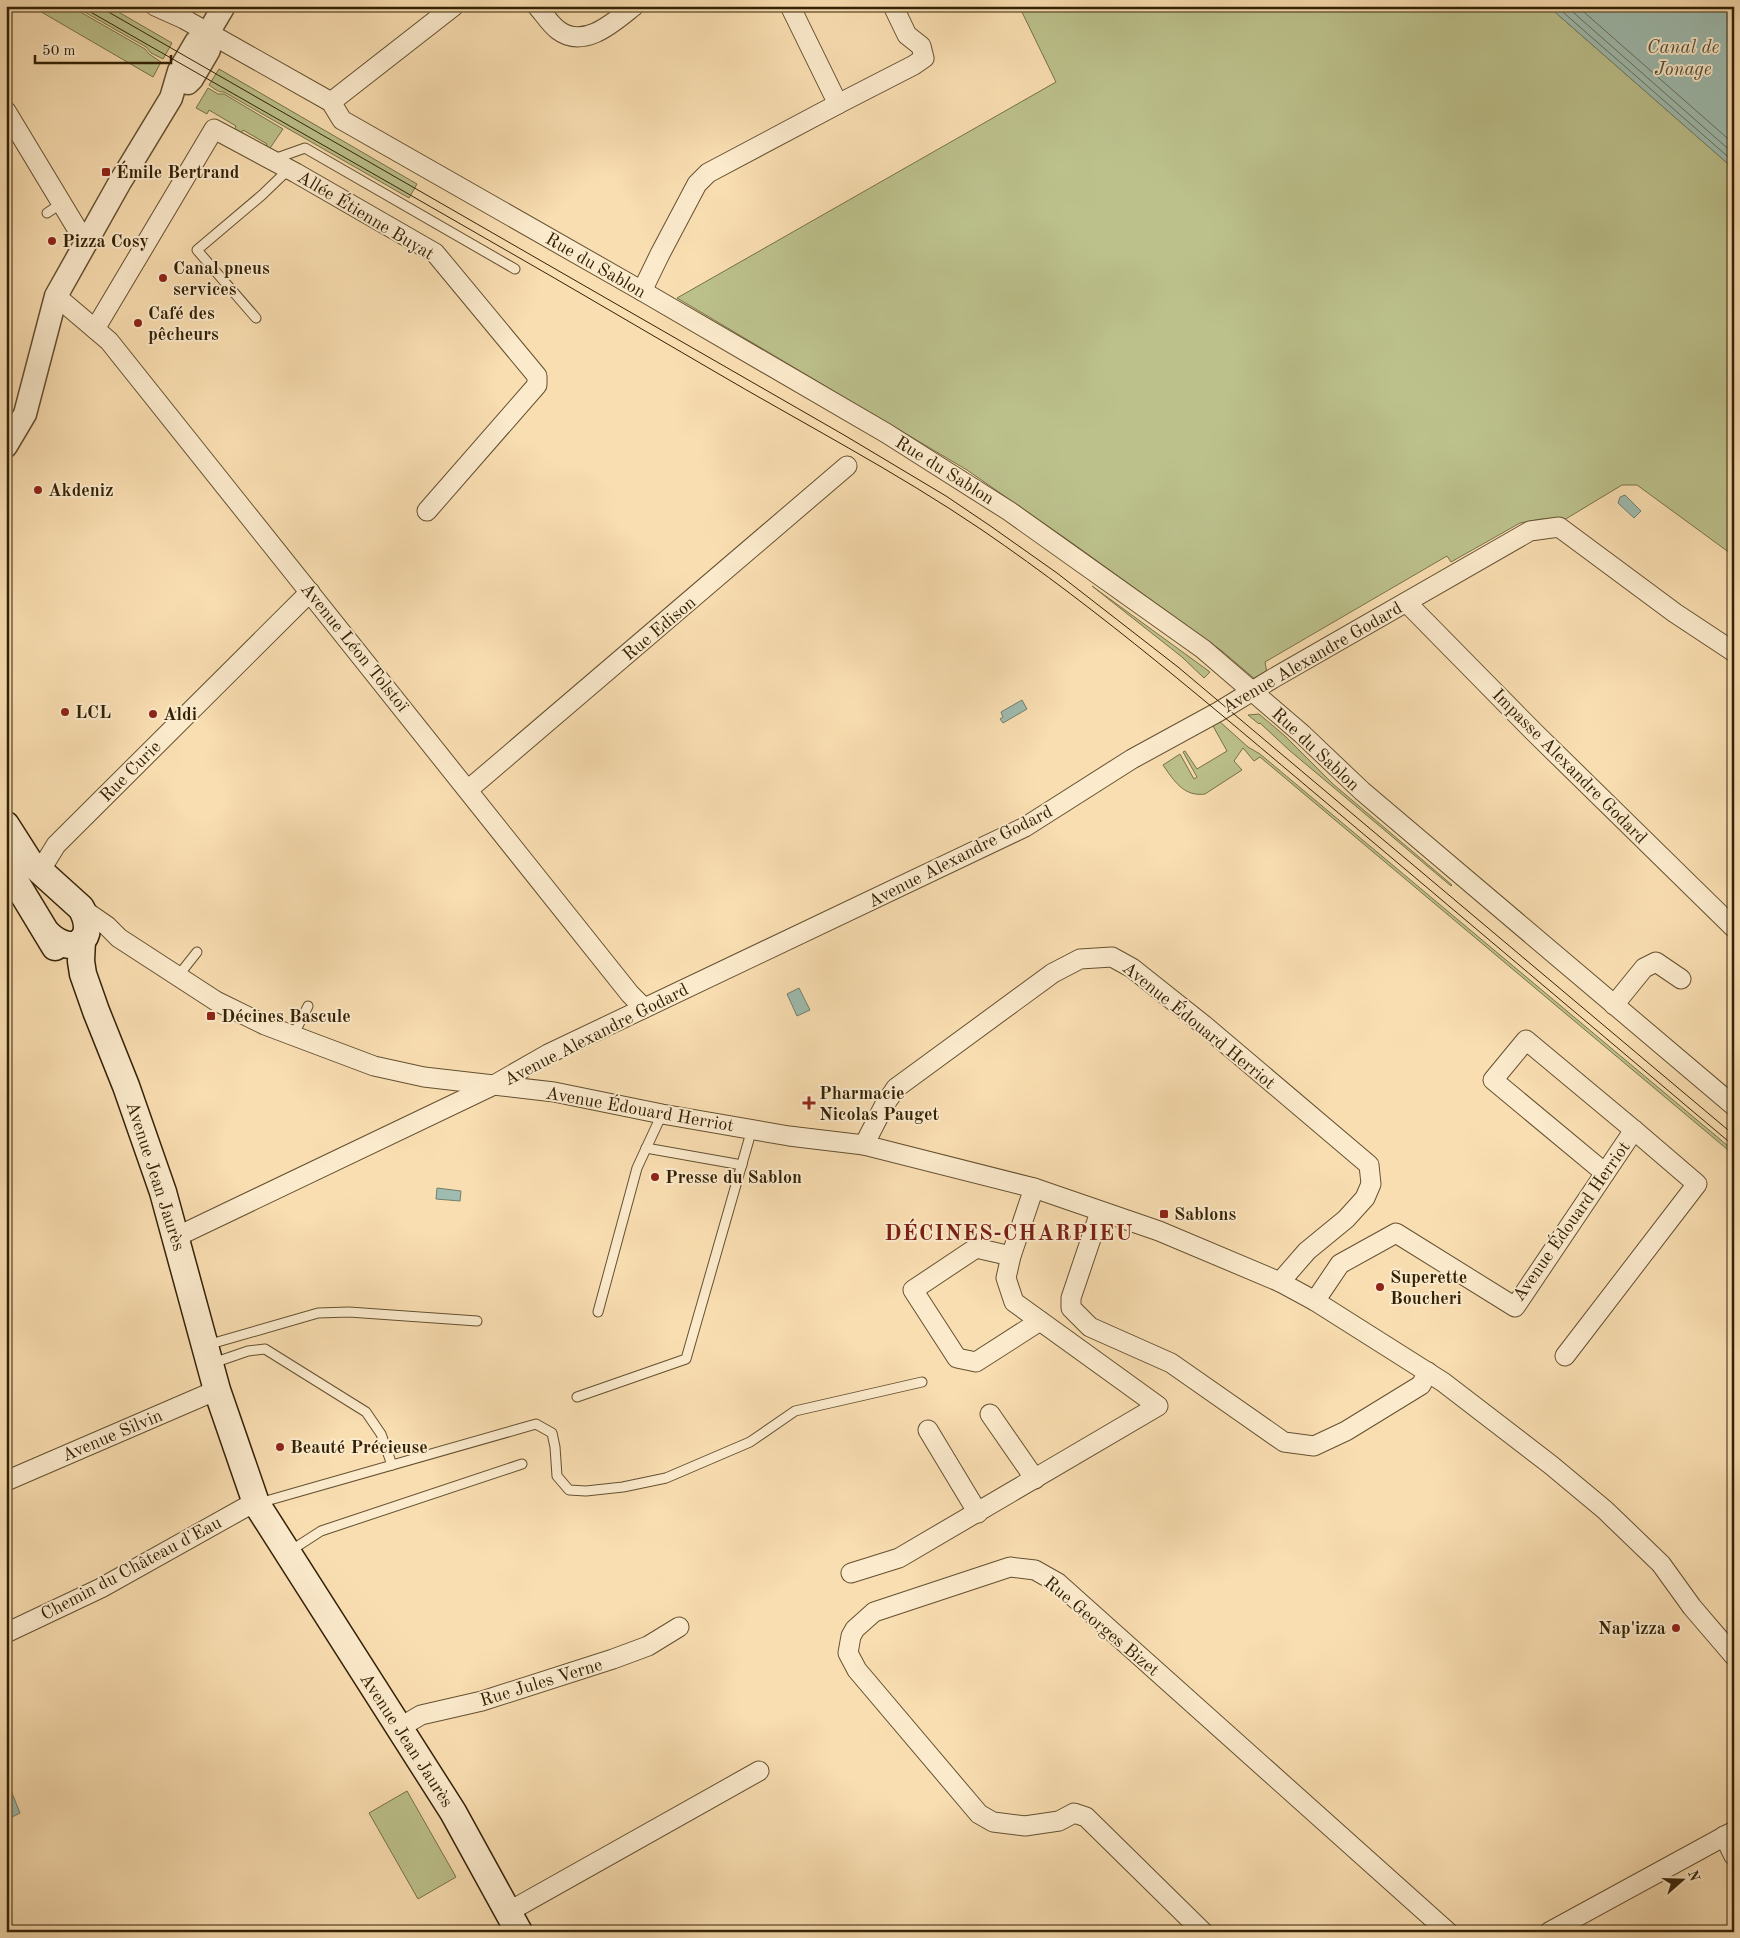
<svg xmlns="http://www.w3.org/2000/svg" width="1740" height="1938" font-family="'Old Standard TT',serif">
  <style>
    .green { fill: #bcc18c; stroke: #787148 }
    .water { fill: #9ebcb0; stroke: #737e6c }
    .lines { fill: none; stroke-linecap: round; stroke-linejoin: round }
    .shore { stroke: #686e5a; stroke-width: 1 }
    .service-casing { stroke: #645030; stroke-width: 11 }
    .minor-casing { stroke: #645030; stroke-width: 21 }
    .tertiary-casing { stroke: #645030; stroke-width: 25 }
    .secondary-casing { stroke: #332105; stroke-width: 29 }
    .service { stroke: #fbeacc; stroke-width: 9 }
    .minor { stroke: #fbeacc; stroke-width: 19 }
    .tertiary { stroke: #fbeacc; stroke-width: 22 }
    .secondary { stroke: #fbeacc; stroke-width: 26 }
    .tram { stroke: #332105; stroke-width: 1 }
    .poi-dot { fill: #8f2418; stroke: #fbeacc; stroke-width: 2 }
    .labels { text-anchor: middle; stroke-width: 4; stroke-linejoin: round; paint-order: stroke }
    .poi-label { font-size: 18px; font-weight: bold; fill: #332105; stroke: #fbeacc; text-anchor: start }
    .street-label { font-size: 18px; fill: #332105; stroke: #fbeacc }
    .water-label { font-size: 19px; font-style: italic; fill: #535038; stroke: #fbeacc }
    .district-label { font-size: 22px; font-weight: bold; letter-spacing: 1px; fill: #7a1f14; stroke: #fbeacc }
  </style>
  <rect width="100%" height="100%" fill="#f9deb1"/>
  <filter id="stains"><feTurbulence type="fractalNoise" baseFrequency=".004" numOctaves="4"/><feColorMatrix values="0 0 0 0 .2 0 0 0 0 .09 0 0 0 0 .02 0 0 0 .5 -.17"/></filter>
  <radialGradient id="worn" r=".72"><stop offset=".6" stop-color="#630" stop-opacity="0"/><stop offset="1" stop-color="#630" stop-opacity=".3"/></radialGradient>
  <g class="green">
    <polygon points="31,6 70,6 145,49 149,54 161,62 153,77"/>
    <polygon points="74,6 108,6 172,43 163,59 151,53 146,47"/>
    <polygon points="1019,6 1548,6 1734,169 1734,556 1637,485 1622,485 1564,520 1542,519 1520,523 1451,562 1447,556 1265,662 1267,673 1256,680 1222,651 1075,545 967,470 677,298 1056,82"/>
    <path d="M 219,69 L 417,184 L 409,198 L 224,92 C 217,92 215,89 209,85 Z"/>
    <polygon points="208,88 218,94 224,94 283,129 268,151 264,149 267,144 243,130 240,135 234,131 236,126 209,110 207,114 196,108"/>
    <polygon points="1092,586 1210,672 1204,678 1182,657"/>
    <polygon points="1259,714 1285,736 1333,784 1452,885 1451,886 1289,750 1260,723 1259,724 1248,715"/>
    <path d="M 1219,721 L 1248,747 L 1260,754 L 1734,1151 L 1734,1155 L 1260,757 L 1254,761 L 1243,748 L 1234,761 L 1242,770 L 1205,794 C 1184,797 1174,781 1163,765 L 1180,754 L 1194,779 L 1197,777 L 1183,752 L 1185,751 L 1197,769 L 1227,751 L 1213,726 Z"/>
    <polygon points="407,1791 456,1877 418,1899 369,1813"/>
  </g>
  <g class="water">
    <polygon points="1548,6 1734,6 1734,169"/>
    <polygon points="1625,495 1641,511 1634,518 1618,503 1620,497"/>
    <polygon points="1022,700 1027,709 1003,723 1000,719 1003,717 1001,712"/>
    <polygon points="799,988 810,1010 797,1016 787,994"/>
    <polygon points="437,1188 461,1191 460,1201 436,1199"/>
    <polygon points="6,1788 10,1788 20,1813 8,1819"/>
  </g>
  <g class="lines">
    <g class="shore">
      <polyline points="1556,6 1734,162"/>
      <polyline points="1566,6 1734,154"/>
      <polyline points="1577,6 1734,144"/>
    </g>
    <g class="service-casing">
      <g id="service">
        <polyline points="274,159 305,148 515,269"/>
        <polyline points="47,213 62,203"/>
        <polyline points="256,318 197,250 262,195 289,169"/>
        <polyline points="178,976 197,952"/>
        <polyline points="293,1036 308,1006"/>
        <polyline points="646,1148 742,1165"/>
        <polyline points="598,1312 637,1168 662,1114"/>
        <polyline points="207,1345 318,1313 349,1312 477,1321"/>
        <polyline points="213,1363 248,1351 265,1349 366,1412 381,1434 392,1465"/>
        <polyline points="577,1397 686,1359 752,1129"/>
        <polyline points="259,1503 536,1424 552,1433 555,1447 557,1476 569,1490 586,1491 623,1487 666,1478 750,1442 795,1411 922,1382"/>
        <polyline points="290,1551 321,1531 522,1464"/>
      </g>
    </g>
    <g class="minor-casing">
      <g id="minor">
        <polyline points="155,6 184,19 331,102 342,120 642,291 886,433 1009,511 1203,649 1302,734 1362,791 1734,1106"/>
        <path d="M 537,6 C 544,14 550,24 558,30 C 584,50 614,22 634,6"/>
        <polyline points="331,102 454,6"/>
        <polyline points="838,104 914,65 924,58 921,46 907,35 893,6"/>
        <polyline points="6,111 85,242"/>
        <polyline points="642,291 660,254 697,184 708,173 838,104 790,6"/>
        <polyline points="56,296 109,341 630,994 644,1008"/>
        <polyline points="95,329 214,129 296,173 435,253 537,376 537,385 427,511"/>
        <polyline points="1407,603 1534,732 1734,928"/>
        <polyline points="469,789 847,466"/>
        <polyline points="40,871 56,845 310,592"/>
        <polyline points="81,908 107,926 119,938 216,1001 265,1025 374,1066 424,1077 554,1092 662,1114 789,1136 864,1145 1034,1188 1159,1231 1280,1282 1315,1301 1443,1382 1551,1465 1605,1510 1661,1564 1692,1607 1734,1656"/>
        <polyline points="1614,1005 1644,968 1656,962 1681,979"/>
        <polyline points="864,1145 885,1104 896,1088 1053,973 1080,959 1112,957 1132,968 1205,1026 1369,1165 1371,1184 1365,1198 1346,1219 1307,1251 1280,1282"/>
        <polyline points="1605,1173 1493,1080 1526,1040 1634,1130"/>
        <polyline points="1100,1212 1071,1298 1071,1308 1090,1327 1171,1363 1284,1442 1314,1446 1346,1431 1421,1385 1428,1372"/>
        <polyline points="176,1237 494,1085 548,1054 1025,827 1132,759 1218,712 1272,679 1530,531 1559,527 1675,613 1734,652"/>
        <polyline points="1011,1256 976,1248 913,1290 957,1358 976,1362 1040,1321"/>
        <polyline points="1315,1301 1340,1264 1396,1233 1515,1307 1634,1130 1697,1184 1565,1356"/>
        <polyline points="990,1414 1035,1479"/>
        <polyline points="928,1430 978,1513"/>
        <polyline points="6,1481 217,1390"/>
        <polyline points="851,1573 899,1558 1158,1406 1014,1302 1006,1278 1011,1256 1034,1188"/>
        <polyline points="6,1633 101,1588 244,1508 256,1503"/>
        <polyline points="399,1728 421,1715 482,1701 613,1659 648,1646 679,1627"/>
        <polyline points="1724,1836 1734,1856"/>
        <polyline points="508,1912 759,1771"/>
        <polyline points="1203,1932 1086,1817 1074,1813 1059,1821 1025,1826 993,1822 979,1814 857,1670 848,1653 851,1636 855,1629 874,1612 1010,1567 1035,1570 1058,1583 1448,1932"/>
        <polyline points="1549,1932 1734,1831"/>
      </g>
    </g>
    <g class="tertiary-casing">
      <g id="tertiary">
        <polyline points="188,83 192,79 209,50 208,33"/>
        <polyline points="6,446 25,414 56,296 120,182 171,98 179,71 196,42 208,33 224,6"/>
      </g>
    </g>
    <g class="secondary-casing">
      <g id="secondary">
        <path d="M 6,825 L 29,861 L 81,908 C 99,939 73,959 47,933"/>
        <polyline points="6,866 55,947"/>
        <polyline points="82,940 81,961 83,974 96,1011 126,1086 163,1192 217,1390 256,1503 453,1812 519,1932"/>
      </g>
    </g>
    <use href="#service" class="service"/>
    <use href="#minor" class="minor"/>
    <use href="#tertiary" class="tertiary"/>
    <use href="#secondary" class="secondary"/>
    <g class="tram">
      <path d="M 80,6 C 291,127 503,247 712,370 C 802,423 895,471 982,530 C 1102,612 1212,707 1323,800 C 1460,915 1597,1031 1734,1146"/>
      <polyline points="98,6 844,435 946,496 989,525 1057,573 1178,667 1734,1135"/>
    </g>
  </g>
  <g class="poi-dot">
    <rect x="101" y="167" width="10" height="10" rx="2.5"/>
    <circle cx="52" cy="241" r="5"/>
    <circle cx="163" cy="278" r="5"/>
    <circle cx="138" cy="323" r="5"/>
    <circle cx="38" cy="490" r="5"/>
    <circle cx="65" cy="712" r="5"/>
    <circle cx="153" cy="714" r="5"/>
    <rect x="206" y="1011" width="10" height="10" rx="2.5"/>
    <path d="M806.5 1095.5h5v5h5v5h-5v5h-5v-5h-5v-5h5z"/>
    <circle cx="655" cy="1177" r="5"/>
    <rect x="1159" y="1209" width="10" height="10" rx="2.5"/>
    <circle cx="1380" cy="1287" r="5"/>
    <circle cx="280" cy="1447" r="5"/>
    <circle cx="1676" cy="1628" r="5"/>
  </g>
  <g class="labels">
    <g class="poi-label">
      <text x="116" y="178">Émile Bertrand</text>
      <text x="62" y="247">Pizza Cosy</text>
      <text x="173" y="274">Canal pneus<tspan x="173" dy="21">services</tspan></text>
      <text x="148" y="319">Café des<tspan x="148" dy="21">pêcheurs</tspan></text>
      <text x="48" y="496">Akdeniz</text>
      <text x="75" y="718">LCL</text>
      <text x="163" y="720">Aldi</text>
      <text x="221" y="1022">Décines Bascule</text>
      <text x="819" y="1099">Pharmacie<tspan x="819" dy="21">Nicolas Pauget</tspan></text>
      <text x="665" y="1183">Presse du Sablon</text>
      <text x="1174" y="1220">Sablons</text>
      <text x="1390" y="1283">Superette<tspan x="1390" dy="21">Boucheri</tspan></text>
      <text x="290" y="1453">Beauté Précieuse</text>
      <text x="1666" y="1634" text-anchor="end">Nap'izza</text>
    </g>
    <g class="street-label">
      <text transform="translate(366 215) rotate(31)" y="6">Allée Étienne Buyat</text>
      <text transform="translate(596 265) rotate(30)" y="6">Rue du Sablon</text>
      <text transform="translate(945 470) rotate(32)" y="6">Rue du Sablon</text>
      <text transform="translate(659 628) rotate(-40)" y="6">Rue Edison</text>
      <text transform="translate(355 647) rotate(51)" y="6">Avenue Léon Tolstoï</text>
      <text transform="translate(1312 657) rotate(-30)" y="6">Avenue Alexandre Godard</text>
      <text transform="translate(1316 749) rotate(43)" y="6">Rue du Sablon</text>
      <text transform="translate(1570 766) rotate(45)" y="6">Impasse Alexandre Godard</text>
      <text transform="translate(130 771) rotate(-45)" y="6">Rue Curie</text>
      <text transform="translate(960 856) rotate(-27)" y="6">Avenue Alexandre Godard</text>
      <text transform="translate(1199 1025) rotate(39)" y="6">Avenue Édouard Herriot</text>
      <text transform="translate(596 1034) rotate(-27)" y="6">Avenue Alexandre Godard</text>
      <text transform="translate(640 1109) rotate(10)" y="6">Avenue Édouard Herriot</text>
      <text transform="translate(156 1176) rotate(72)" y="6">Avenue Jean Jaurès</text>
      <text transform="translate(1571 1221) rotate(-55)" y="6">Avenue Édouard Herriot</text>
      <text transform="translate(112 1435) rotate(-23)" y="6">Avenue Silvin</text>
      <text transform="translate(131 1568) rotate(-28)" y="6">Chemin du Château d'Eau</text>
      <text transform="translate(1102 1626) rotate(40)" y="6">Rue Georges Bizet</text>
      <text transform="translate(541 1682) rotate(-17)" y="6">Rue Jules Verne</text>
      <text transform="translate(407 1740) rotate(57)" y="6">Avenue Jean Jaurès</text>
    </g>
    <g class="water-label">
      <text x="1683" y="53">Canal de<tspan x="1683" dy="22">Jonage</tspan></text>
    </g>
    <g class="district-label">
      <text x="1009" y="1240">DÉCINES-CHARPIEU</text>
    </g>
  </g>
  <rect width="1740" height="1938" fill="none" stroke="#f9deb1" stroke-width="25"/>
  <rect x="8" y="8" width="1725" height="1923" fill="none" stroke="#332105" stroke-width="2.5"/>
  <rect x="12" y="12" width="1715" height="1913" fill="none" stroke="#332105"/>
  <g transform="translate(1682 1880) rotate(70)" stroke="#fbeacc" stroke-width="4" paint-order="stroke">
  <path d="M0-4L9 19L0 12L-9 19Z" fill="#332105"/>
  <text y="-8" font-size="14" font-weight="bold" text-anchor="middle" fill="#332105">N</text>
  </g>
  <path d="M35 55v8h136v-8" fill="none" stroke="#332105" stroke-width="2.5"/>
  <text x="42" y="55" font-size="15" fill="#332105" stroke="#fbeacc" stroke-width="4" paint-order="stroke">50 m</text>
  <rect width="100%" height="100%" filter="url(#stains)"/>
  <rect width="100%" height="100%" fill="url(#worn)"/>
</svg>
